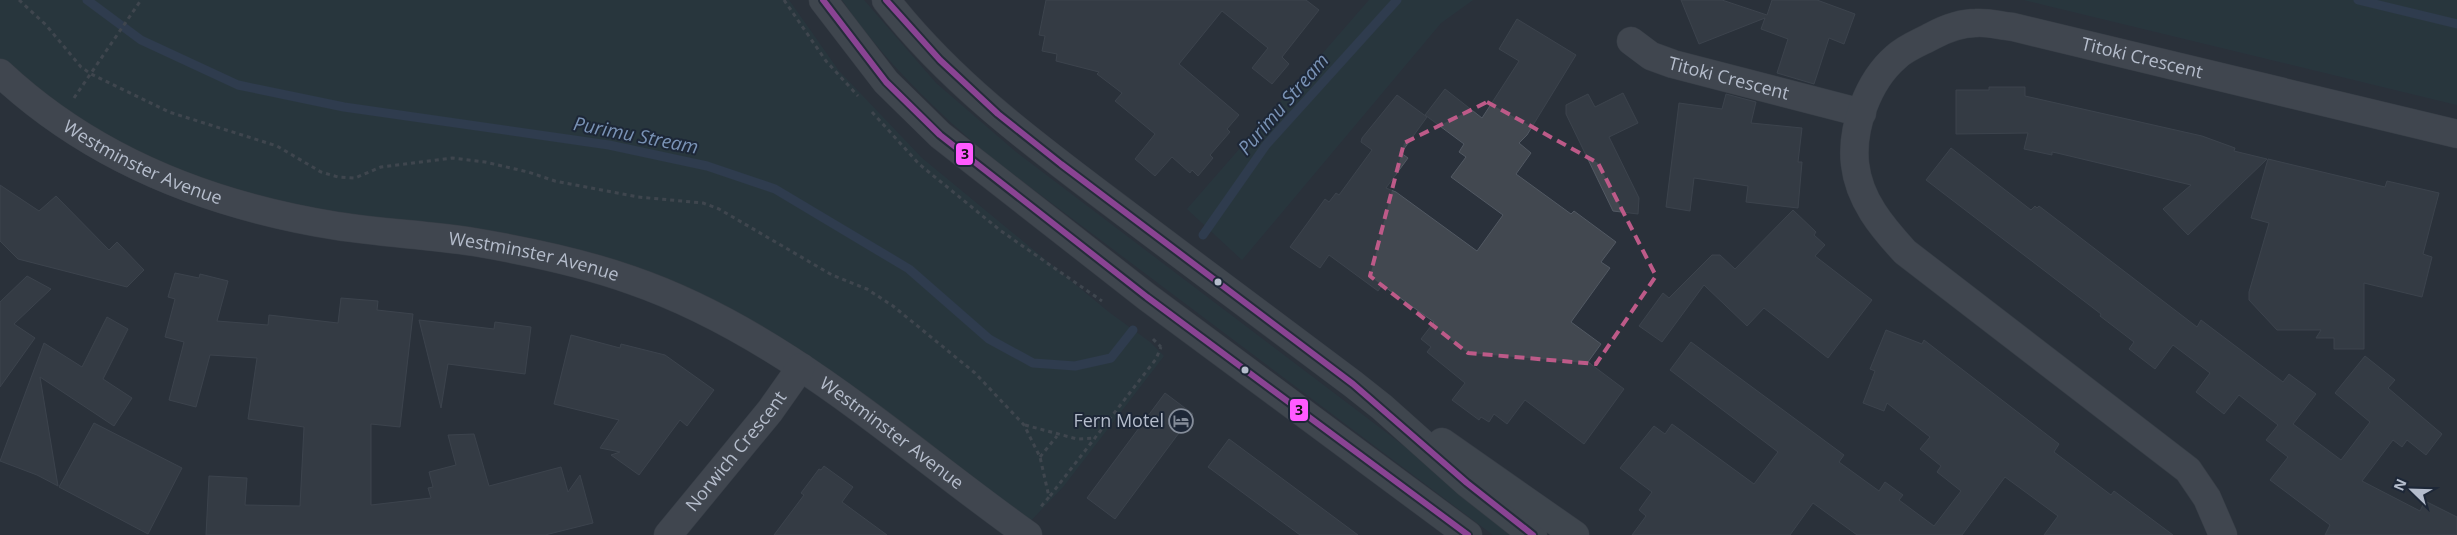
<svg xmlns="http://www.w3.org/2000/svg" width="2457" height="535" font-family="'Open Sans',sans-serif">
  <style>
    .green { fill: #273d42 }
    .lines { fill: none; stroke-linecap: round; stroke-linejoin: round }
    .stream { stroke: #354966; stroke-width: 9 }
    .building { fill: #424850; stroke: #525963 }
    .minor-casing { stroke: #474c53; stroke-width: 29 }
    .secondary-casing { stroke: #474c53; stroke-width: 29 }
    .path { stroke: #595f66; stroke-width: 3; stroke-dasharray: 4 4; stroke-linecap: butt }
    .minor { stroke: #5b6069; stroke-width: 28 }
    .secondary { stroke: #5a5f67; stroke-width: 28 }
    .bus-1-casing { stroke: #1d2737; stroke-width: 10 }
    .bus-1 { stroke: #ff5aff; stroke-width: 6 }
    .marked { fill: none; stroke: #bd5a88; stroke-width: 4; stroke-dasharray: 10 6; stroke-linejoin: round }
    .bus-dot { fill: #b5bdcc; stroke: #1d2737; stroke-width: 2 }
    .labels { text-anchor: middle; stroke-width: 4; stroke-linejoin: round; paint-order: stroke }
    .street-label { font-size: 18px; fill: #b5bdcc; stroke: #1d2737 }
    .poi-label { font-size: 18px; fill: #b5bdcc; stroke: #1d2737; text-anchor: end }
    .water-label { font-size: 19px; font-style: italic; fill: #7a93b6; stroke: #1d2737 }
    .line-badge { stroke: #1d2737; stroke-width: 2 }
    .pale-badge-label { font-size: 14px; text-anchor: middle; font-weight: bold; fill: #111 }
  </style>
  <rect width="100%" height="100%" fill="#2a313b"/>
  <g class="green">
    <polygon points="0,0 789,0 839,71 922,158 1110,313 1150,342 1164,356 1063,487 1022,530 676,290 343,217 161,173 0,69"/>
    <path d="M 842,0 L 864,0 L 936,83 L 1016,152 L 1437,471 L 1515,535 L 1493,535 L 993,159 C 937,112 884,61 842,0 Z"/>
    <polygon points="1369,0 1473,0 1441,23 1242,260 1187,209"/>
    <polygon points="2024,0 2457,0 2457,105"/>
  </g>
  <g class="lines">
    <g class="stream">
      <polyline points="87,0 141,40 238,85 344,107 609,145 707,166 775,189 909,269 989,339 1033,363 1075,366 1111,358 1133,330"/>
      <polyline points="2358,0 2457,24"/>
      <polyline points="1203,235 1266,145 1397,0"/>
    </g>
  </g>
  <g class="building">
    <polygon points="1046,0 1306,0 1319,10 1282,57 1289,64 1272,84 1252,68 1268,48 1222,11 1179,64 1239,115 1227,129 1230,132 1210,155 1213,158 1198,176 1192,170 1190,173 1172,157 1155,176 1135,159 1155,134 1115,101 1122,93 1097,74 1099,72 1056,61 1057,54 1042,51 1045,36 1039,35"/>
    <polygon points="1681,0 1722,0 1767,15 1772,0 1817,0 1855,14 1844,44 1829,38 1814,84 1777,73 1788,39 1761,29 1765,18 1699,44"/>
    <polygon points="1517,19 1576,55 1527,135 1519,143 1531,153 1516,174 1571,214 1574,211 1616,242 1601,262 1610,268 1571,322 1601,344 1588,362 1624,389 1584,444 1525,400 1507,424 1494,414 1489,422 1481,417 1479,420 1452,400 1465,383 1427,352 1431,347 1421,339 1434,322 1382,285 1378,291 1329,255 1320,268 1290,247 1325,199 1329,202 1336,193 1339,195 1372,150 1361,142 1362,138 1397,95 1427,117 1401,153 1408,158 1386,188 1396,192 1477,251 1503,215 1451,177 1466,157 1459,152 1464,144 1425,115 1445,89 1482,118 1519,61 1499,49"/>
    <polygon points="1989,87 2025,87 2025,96 2202,136 2235,148 2234,151 2267,159 2188,235 2163,209 2191,185 2057,153 2052,152 2052,155 2024,149 2028,133 1956,134 1956,90 1989,90"/>
    <polygon points="1623,93 1638,123 1609,137 1639,198 1638,214 1613,211 1566,114 1566,105 1588,94 1595,107"/>
    <polygon points="1726,94 1756,102 1751,123 1802,128 1798,162 1802,162 1798,208 1746,202 1748,186 1694,178 1690,211 1666,207 1679,103 1722,109"/>
    <polygon points="1951,148 2031,210 2035,206 2037,208 2039,206 2197,327 2201,320 2283,382 2289,374 2316,394 2293,424 2341,460 2370,422 2335,393 2365,356 2395,380 2388,388 2442,434 2426,455 2407,440 2402,447 2393,440 2362,481 2420,511 2425,501 2457,517 2457,535 2325,535 2330,525 2270,480 2288,457 2266,440 2278,425 2239,395 2224,414 2196,392 2210,373 2173,345 2155,369 2129,349 2134,342 2100,316 2101,314 1926,180"/>
    <polygon points="2268,159 2385,187 2387,181 2439,193 2423,254 2432,257 2422,297 2364,283 2364,349 2334,349 2334,338 2316,338 2321,330 2277,330 2249,300 2249,292 2269,223 2251,218"/>
    <polygon points="0,185 39,211 56,196 109,250 117,242 144,270 127,287 18,259 0,241"/>
    <polygon points="1793,210 1816,232 1814,235 1825,245 1815,256 1872,300 1828,358 1764,308 1747,326 1704,285 1662,342 1639,326 1663,293 1669,298 1712,255 1720,255 1735,269"/>
    <polygon points="175,273 199,278 200,274 228,281 217,321 268,325 269,315 338,323 341,298 378,301 377,310 413,314 400,427 371,424 371,505 431,498 428,488 433,487 429,472 456,465 448,435 474,434 489,486 561,467 568,492 580,475 593,523 545,535 206,535 209,476 247,478 245,505 300,506 304,427 248,419 257,358 210,355 196,407 169,400 184,342 165,337 175,299 168,297"/>
    <polygon points="27,276 51,289 14,324 35,338 0,387 0,302"/>
    <polygon points="107,317 128,329 103,379 132,398 114,426 40,377 58,486 37,475 0,461 44,343 82,367"/>
    <polygon points="419,320 494,329 495,322 531,327 525,374 448,364 441,408"/>
    <polygon points="1886,330 1922,344 1924,340 2059,444 2054,452 2111,495 2114,491 2173,535 2044,535 2058,516 2005,477 1962,535 1857,535 1813,503 1790,535 1632,535 1646,516 1639,510 1652,492 1620,468 1654,426 1665,434 1672,424 1754,484 1778,452 1670,370 1691,342 1844,455 1839,462 1879,491 1885,482 1903,495 1899,500 1934,526 1961,491 1937,472 1941,466 1920,449 1930,437 1887,403 1884,411 1863,403 1875,371 1870,369"/>
    <polygon points="571,335 620,348 621,344 665,355 714,390 687,426 680,420 639,475 611,455 620,452 600,448 619,420 554,404"/>
    <polygon points="1165,393 1193,414 1115,519 1087,498"/>
    <polygon points="94,423 182,468 148,534 59,487"/>
    <polygon points="1229,439 1358,535 1300,535 1208,467"/>
    <polygon points="824,466 853,487 842,502 887,535 774,535 804,495 801,493 819,469 821,470"/>
  </g>
  <g class="lines">
    <g class="minor-casing">
      <g id="minor">
        <path id="s1" d="M 1631,41 L 1651,56 L 1673,64 L 1862,113"/>
        <path id="s2" d="M 0,73 C 93,160 212,206 337,226 C 382,233 429,235 474,242 C 527,251 581,262 631,280 C 782,332 900,444 1028,535"/>
        <path id="s3" d="M 668,535 L 770,411 L 801,367"/>
        <path id="s4" d="M 2223,535 L 2207,498 L 2188,470 L 1905,252 C 1882,227 1859,200 1855,164 C 1851,128 1868,81 1896,57 C 1905,48 1921,42 1932,36 C 1945,29 1961,23 1976,23 C 1988,22 2001,26 2013,27 L 2457,134"/>
      </g>
    </g>
    <g class="secondary-casing">
      <g id="secondary">
        <polyline points="823,0 886,82 940,135 1147,297 1468,535"/>
        <path d="M 886,0 C 953,86 1039,148 1125,213 C 1201,270 1276,327 1353,384 L 1382,407 L 1467,483 L 1533,535"/>
        <polyline points="1442,442 1575,535"/>
      </g>
    </g>
    <g class="path">
      <polyline points="19,0 46,25 81,67 91,74 169,112 277,146 321,172 338,177 355,178 381,167 452,158 485,162 528,172 555,181 638,197 703,203 719,209 832,275 867,289 893,306 975,373 1024,425 1040,457 1049,497 1039,509"/>
      <polyline points="784,0 826,61 858,96"/>
      <polyline points="74,98 141,0"/>
      <polyline points="872,112 919,164 1001,231 1102,301"/>
      <polyline points="1153,339 1161,347"/>
      <polyline points="1025,425 1077,439 1096,438"/>
      <polyline points="1040,457 1057,436"/>
      <polyline points="1050,496 1156,359 1161,347"/>
    </g>
    <use href="#minor" class="minor"/>
    <use href="#secondary" class="secondary"/>
    <g class="bus-1-casing">
      <g id="bus-1">
        <polyline points="823,0 886,82 940,135 1147,297 1468,535"/>
        <polyline points="886,0 940,60 998,114 1061,164 1353,384 1467,483 1533,535"/>
      </g>
    </g>
    <use href="#bus-1" class="bus-1"/>
  </g>
  <path d="M0 0H2457V535H0ZM 1487,102 L 1598,163 L 1656,276 L 1596,364 L 1468,353 L 1370,276 L 1404,143 Z" fill="#2a313b" fill-opacity=".55" fill-rule="evenodd"/>
  <path class="marked" d="M 1487,102 L 1598,163 L 1656,276 L 1596,364 L 1468,353 L 1370,276 L 1404,143 Z"/>
  <defs>
    <g id="hotel-ring" transform="scale(1.25)"><circle r="9.5" fill="#1d2737" stroke="#848c99" stroke-width="1.5"/><path d="M-6-4.5h1.5V1H6V5H4.5V3h-9V5H-6ZM-4 0a1.8 1.8 0 1 1 3.6 0ZM.5 0V-2.5h3Q6-2.5 6 0Z" fill="#848c99"/></g>
  </defs>
  <g fill-rule="evenodd">
    <use href="#hotel-ring" x="1181" y="421"/>
  </g>
  <g class="bus-dot">
    <circle cx="1218" cy="282" r="4.5"/>
    <circle cx="1245" cy="370" r="4.5"/>
  </g>
  <g class="labels">
    <g class="street-label">
      <text dy="6" stroke="none"><textPath href="#s4" startOffset="911">Titoki Crescent</textPath></text>
      <text dy="6" stroke="none"><textPath href="#s1" startOffset="106">Titoki Crescent</textPath></text>
      <text dy="6" stroke="none"><textPath href="#s2" startOffset="170">Westminster Avenue</textPath></text>
      <text dy="6" stroke="none"><textPath href="#s2" startOffset="575">Westminster Avenue</textPath></text>
      <text dy="6" stroke="none"><textPath href="#s2" startOffset="979">Westminster Avenue</textPath></text>
      <text dy="6" stroke="none"><textPath href="#s3" startOffset="108">Norwich Crescent</textPath></text>
    </g>
    <g class="poi-label">
      <text x="1164" y="427">Fern Motel</text>
    </g>
    <g class="water-label">
      <text transform="translate(1283 104) rotate(-49)" y="7">Purimu Stream</text>
      <text transform="translate(636 135) rotate(11)" y="7">Purimu Stream</text>
    </g>
  </g>
  <g class="line-badge">
    <rect x="955" y="142" width="19" height="24" rx="5" fill="#ff5aff"/>
    <rect x="1289" y="398" width="20" height="24" rx="5" fill="#ff5aff"/>
  </g>
  <g class="pale-badge-label">
    <text x="965" y="159">3</text>
    <text x="1299" y="415">3</text>
  </g>
  <g transform="translate(2412 490) rotate(293)" stroke="#1d2737" stroke-width="4" paint-order="stroke">
  <path d="M0-4L9 19L0 12L-9 19Z" fill="#b5bdcc"/>
  <text y="-8" font-size="14" font-weight="bold" text-anchor="middle" fill="#b5bdcc">N</text>
  </g>
</svg>
